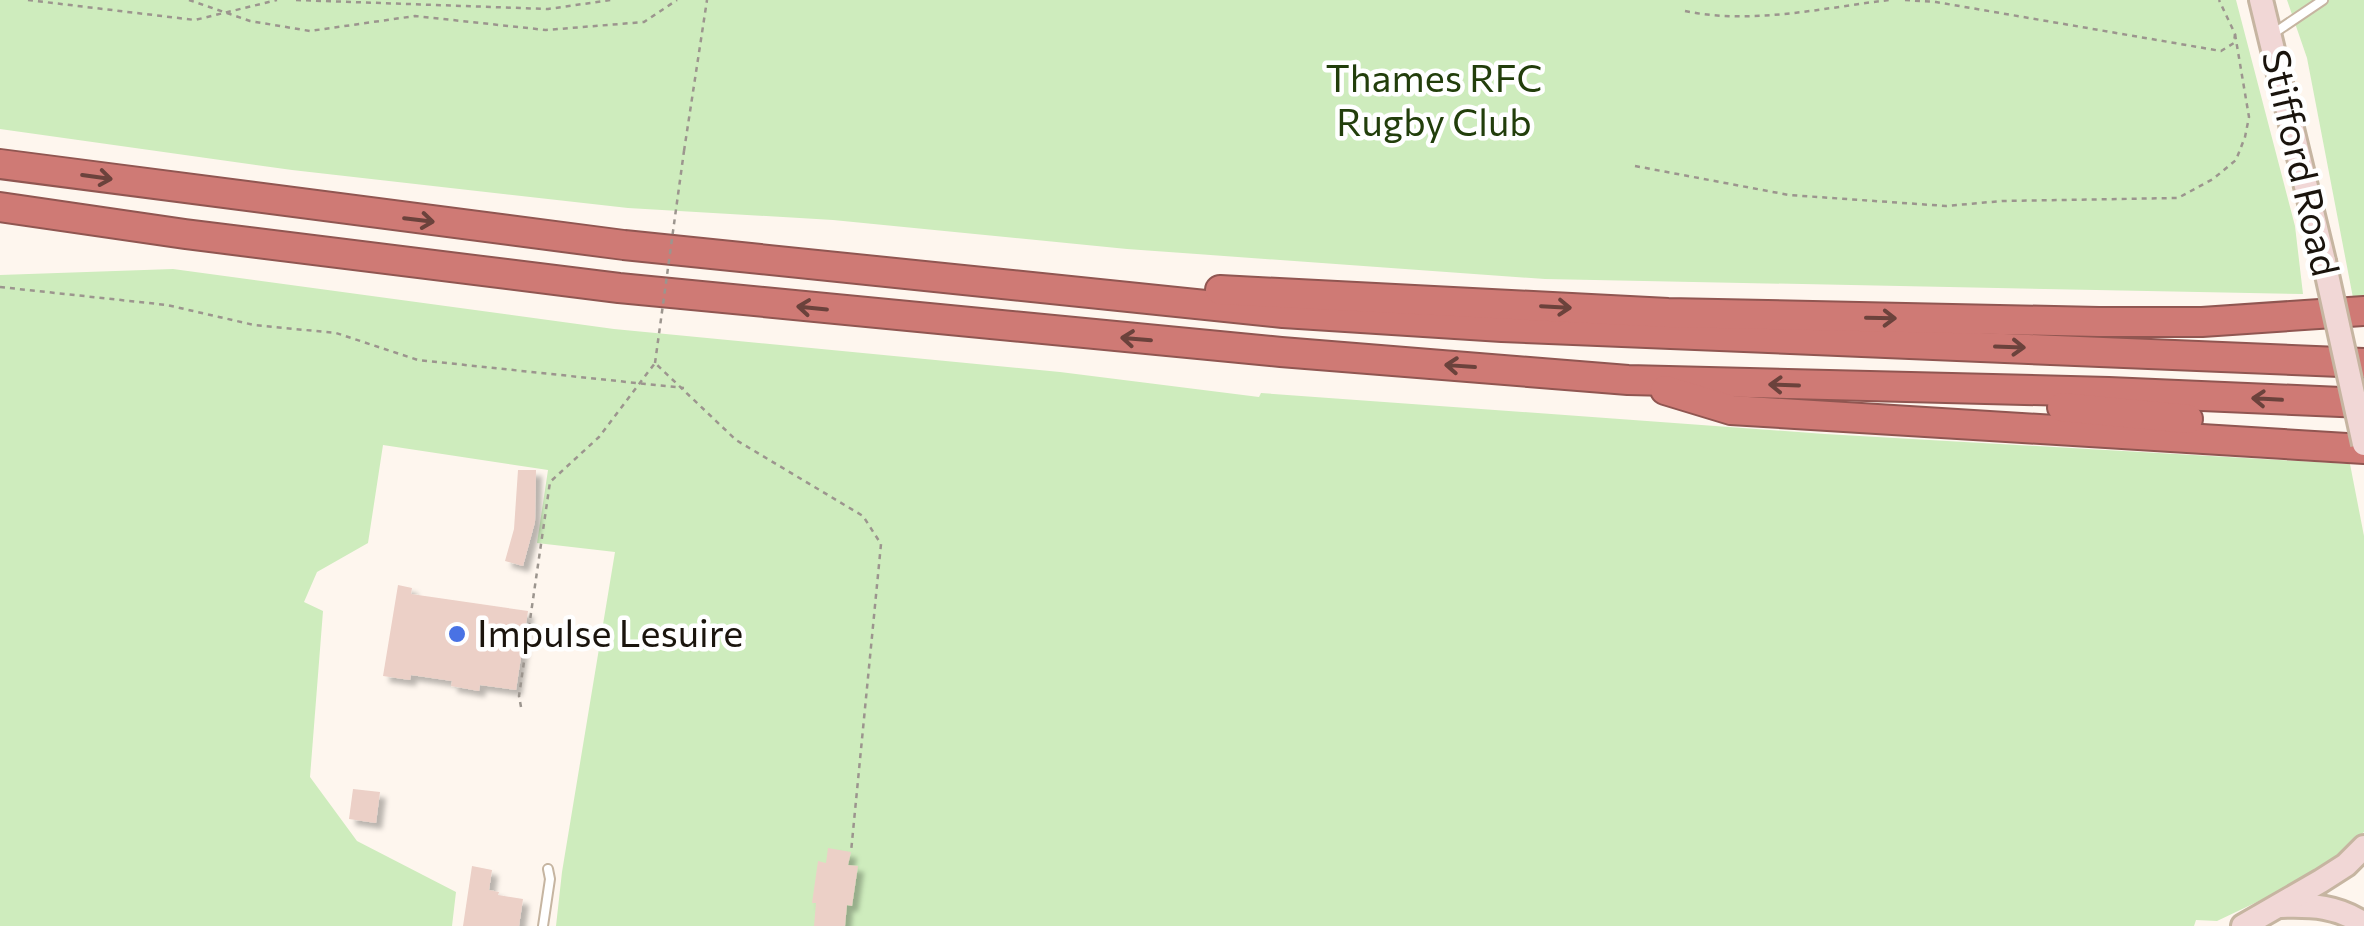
<svg xmlns="http://www.w3.org/2000/svg" width="2364" height="926" font-family="Commissioner,sans-serif">
  <style>
    .green { fill: #ceecbd }
    .building { fill: #ecd0c7; filter: url(#shadow) }
    .lines { fill: none; stroke-linecap: round; stroke-linejoin: round }
    .lane-casing { stroke: #c6b5a1; stroke-width: 12 }
    .secondary-casing { stroke: #c6b5a1; stroke-width: 28 }
    .highway-casing { stroke: #905651; stroke-width: 32 }
    .path { stroke: #9c958e; stroke-width: 2.5; stroke-dasharray: 5 5; stroke-linecap: butt }
    .lane { stroke: #fff; stroke-width: 8 }
    .secondary { stroke: #f1d7d6; stroke-width: 22 }
    .highway { stroke: #cf7a75; stroke-width: 28 }
    .secondary-bridge-casing { stroke: #c6b5a1; stroke-width: 28; stroke-linecap: butt }
    .path-bridge { stroke: #9c958e; stroke-width: 2.5; stroke-dasharray: 5 5; stroke-linecap: butt }
    .secondary-bridge { stroke: #f1d7d6; stroke-width: 22 }
    .oneway { stroke: #6b423c }
    .poi-dot { fill: #4972e4; stroke: #fff; stroke-width: 4 }
    .labels { text-anchor: middle; stroke-width: 9; stroke-linejoin: round; paint-order: stroke }
    .park-label { font-size: 38px; fill: #223e0b; stroke: #fff }
    .street-label { font-size: 38px; fill: #1a140d; stroke: #fff }
    .poi-label { font-size: 38px; fill: #1a140d; stroke: #fff; text-anchor: start }
  </style>
  <defs>
    <filter id="shadow"><feDropShadow dx="6" dy="6" stdDeviation="2.5" flood-color="#0004"/></filter>
  </defs>
  <rect width="100%" height="100%" fill="#fef6ee"/>
  <g class="green">
    <polygon points="0,0 2236,0 2295,226 2303,294 1545,279 1127,249 833,220 628,208 292,170 0,129"/>
    <polygon points="2287,0 2364,0 2364,303 2354,303 2307,58"/>
    <polygon points="173,269 614,329 1060,372 1259,397 1261,393 1825,434 2350,464 2364,536 2364,832 2322,871 2217,921 2196,920 2194,926 556,926 562,872 615,552 537,543 548,470 383,445 368,543 317,572 304,602 323,611 310,777 357,841 456,892 452,926 0,926 0,275"/>
  </g>
  <g class="building">
    <polygon points="518,470 536,470 535,522 523,566 505,561 514,529"/>
    <polygon points="398,585 412,588 411,594 528,611 516,690 480,685 479,691 451,686 452,681 411,675 410,680 383,676"/>
    <polygon points="353,789 380,792 376,823 349,819"/>
    <polygon points="828,848 851,852 848,865 858,866 852,906 847,905 845,926 814,926 816,903 812,903 818,861 826,863"/>
    <polygon points="472,866 492,870 489,890 499,892 498,895 523,899 519,926 463,926"/>
  </g>
  <g class="lines">
    <g class="lane-casing">
      <g id="lane">
        <polyline points="2274,33 2323,0"/>
        <polyline points="543,926 550,879 548,869"/>
      </g>
    </g>
    <g class="secondary-casing">
      <g id="secondary">
        <polyline points="2261,0 2324,261"/>
        <path d="M 2281,906 C 2313,905 2337,906 2364,924"/>
        <polyline points="2243,926 2321,881 2346,865 2364,847"/>
      </g>
    </g>
    <g class="highway-casing">
      <g id="highway">
        <polyline points="0,164 624,245 1283,313 1502,327 2364,363"/>
        <polyline points="0,207 185,234 619,288 1281,352 1628,380 2109,392 2364,403"/>
        <polyline points="1220,290 1668,313 2099,322 2202,322 2364,311"/>
        <polyline points="1665,390 1731,410 2364,449"/>
        <polyline points="2062,407 2188,419"/>
      </g>
    </g>
    <g class="path">
      <polyline points="28,0 195,20 277,0"/>
      <polyline points="189,0 250,21 310,31 415,16 546,30 644,22 677,0"/>
      <polyline points="296,0 548,9 611,0"/>
      <polyline points="1905,0 1936,2 2221,51 2234,43 2235,34 2219,0"/>
      <path d="M 1685,11 C 1751,25 1822,8 1889,0"/>
      <polyline points="684,151 707,0"/>
      <polyline points="1635,166 1789,195 1946,206 2002,201 2178,198 2213,179 2236,160 2245,137 2249,117 2235,34"/>
      <polyline points="0,287 167,305 254,325 336,333 418,360 684,388"/>
      <polyline points="521,707 519,696 550,482 599,437 655,363 736,440 863,516 881,544 851,852"/>
    </g>
    <use href="#lane" class="lane"/>
    <use href="#secondary" class="secondary"/>
    <use href="#highway" class="highway"/>
    <g class="secondary-bridge-casing">
      <polyline id="secondary-bridge" points="2324,261 2364,444"/>
    </g>
    <polyline class="path-bridge" points="655,363 684,151"/>
    <use href="#secondary-bridge" class="secondary-bridge"/>
  </g>
  <defs><path id="oneway-shaft" d="M-6 0H5M1.5-3L5.5 0L1.5 3" fill="none" stroke-width="1.6" stroke-linecap="round" stroke-linejoin="round" transform="scale(2.5)"/></defs>
  <g class="oneway">
    <use href="#oneway-shaft" transform="translate(97 177) rotate(8)"/>
    <use href="#oneway-shaft" transform="translate(419 220) rotate(7)"/>
    <use href="#oneway-shaft" transform="translate(1556 307) rotate(3)"/>
    <use href="#oneway-shaft" transform="translate(812 308) rotate(-174)"/>
    <use href="#oneway-shaft" transform="translate(1881 318) rotate(1)"/>
    <use href="#oneway-shaft" transform="translate(1136 339) rotate(-175)"/>
    <use href="#oneway-shaft" transform="translate(2010 347) rotate(2)"/>
    <use href="#oneway-shaft" transform="translate(1460 366) rotate(-176)"/>
    <use href="#oneway-shaft" transform="translate(1784 385) rotate(-178)"/>
    <use href="#oneway-shaft" transform="translate(2267 399) rotate(-177)"/>
  </g>
  <circle class="poi-dot" cx="457" cy="634" r="10"/>
  <g class="labels">
    <g class="park-label">
      <text x="1434" y="92">Thames RFC<tspan x="1434" dy="44">Rugby Club</tspan></text>
    </g>
    <g class="street-label">
      <text transform="translate(2300 163) rotate(77)" y="13">Stifford Road</text>
    </g>
    <g class="poi-label">
      <text x="477" y="647">Impulse Lesuire</text>
    </g>
  </g>
</svg>
